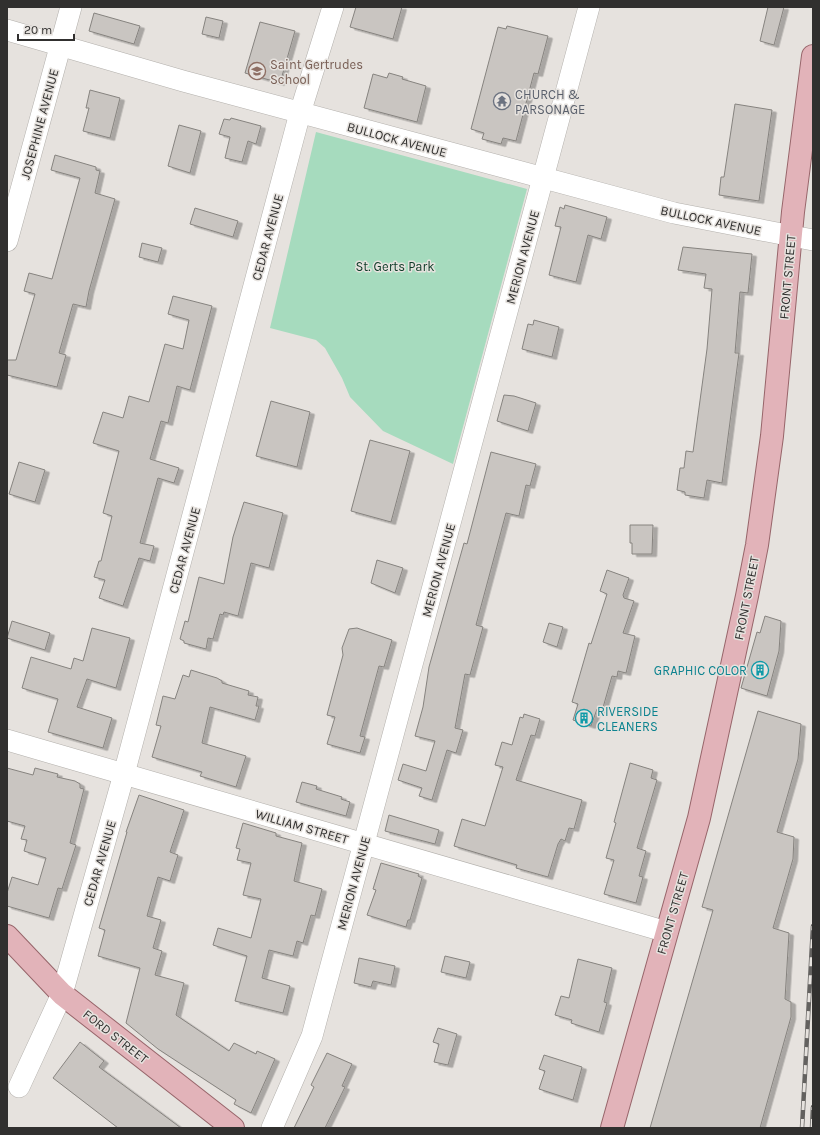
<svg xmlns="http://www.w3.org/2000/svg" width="820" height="1135" font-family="Karla,sans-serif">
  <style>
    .green { fill: #a6dbbe }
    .building { fill: #c9c5c1; stroke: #86837f; filter: url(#shadow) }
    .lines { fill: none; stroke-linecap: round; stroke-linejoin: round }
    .minor-casing { stroke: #b3b0ac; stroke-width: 22 }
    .major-casing { stroke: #97656a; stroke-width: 24 }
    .minor { stroke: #fff; stroke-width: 21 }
    .major { stroke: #e2b3b9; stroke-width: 22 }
    .rail-casing { stroke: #63615f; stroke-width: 4.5 }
    .rail { stroke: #e6e2de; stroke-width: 3; stroke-dasharray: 9; stroke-linecap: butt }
    .labels { text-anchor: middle; stroke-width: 3; stroke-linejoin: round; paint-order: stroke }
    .education-label { font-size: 13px; fill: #785e54; stroke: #e6e2de; text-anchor: start }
    .worship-label { font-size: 13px; fill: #5b616d; stroke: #e6e2de; text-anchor: start }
    .street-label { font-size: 13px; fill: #31302f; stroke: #e6e2de }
    .park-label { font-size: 13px; fill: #0c3a26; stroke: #e6e2de }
    .culture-label { font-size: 13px; fill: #0d838f; stroke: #e6e2de; text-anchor: end }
  </style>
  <defs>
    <filter id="shadow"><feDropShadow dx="4.5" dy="2.5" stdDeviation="0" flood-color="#0004"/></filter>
  </defs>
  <rect width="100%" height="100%" fill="#e6e2de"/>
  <polygon class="green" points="316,132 527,189 453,464 383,431 350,397 342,378 325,348 316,340 270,328"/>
  <g class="building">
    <polygon points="356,7 402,7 393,39 350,27"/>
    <polygon points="768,7 784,7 774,45 760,41"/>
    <polygon points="94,13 140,26 134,44 89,31"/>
    <polygon points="206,17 223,21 219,38 202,34"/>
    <polygon points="260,22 295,31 280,83 245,73"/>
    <polygon points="507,26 548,36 538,74 534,73 516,141 503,138 501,144 482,139 484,133 471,129 498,27 506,29"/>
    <polygon points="389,73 403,77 402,79 426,86 417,122 364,108 373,74 387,78"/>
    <polygon points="90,90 120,98 110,138 83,131 89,108 86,108"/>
    <polygon points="735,104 772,110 759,201 719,195 721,177 724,177"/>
    <polygon points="231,118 261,126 256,144 248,141 242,162 225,158 230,137 219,134 224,119 230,120"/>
    <polygon points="179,125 201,131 190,173 168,166"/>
    <polygon points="55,155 96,167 96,170 100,171 95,193 115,199 89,291 86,307 73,304 59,353 66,355 57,387 7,375 7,360 16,360 35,294 24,291 29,273 52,279 80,178 51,170"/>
    <polygon points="565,205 607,217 601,239 588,235 576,282 549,275 561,227 555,226 560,207 564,209"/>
    <polygon points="195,208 238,221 233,237 190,224"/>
    <polygon points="142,243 162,248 158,262 139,257"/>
    <polygon points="683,247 752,254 748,293 740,292 735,353 739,353 722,483 707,480 704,498 685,495 685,492 677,490 680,468 684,468 686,451 693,452 707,349 712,289 704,288 706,274 678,270"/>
    <polygon points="173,296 212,306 190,390 177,386 168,423 161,421 150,459 179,468 174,483 158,478 140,543 154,546 150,561 139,558 123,606 99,598 105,580 94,577 99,561 101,561 112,516 103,513 119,451 93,443 103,412 123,418 129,396 149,402 165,344 183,349 189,320 168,314"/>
    <polygon points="534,320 559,327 552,357 522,349 528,324 533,325"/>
    <polygon points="504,395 514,396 536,403 528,431 497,421"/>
    <polygon points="271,401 310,412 297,467 256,456"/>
    <polygon points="370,440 410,451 391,522 351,511"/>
    <polygon points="491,452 536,464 530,486 526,485 519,516 506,513 476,625 483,627 470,675 465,674 455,728 463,730 456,753 447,750 432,800 419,796 422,788 398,780 403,764 426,771 435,741 415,736 423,707 429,667 464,543 467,544"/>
    <polygon points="19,462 45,470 35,502 9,494"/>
    <polygon points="244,502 283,513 269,568 251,563 238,616 224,612 223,615 220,614 213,639 208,638 206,649 184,643 184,641 180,639 185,621 188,622 199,577 224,584 233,537"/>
    <polygon points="630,525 653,525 652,554 632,554 632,543 630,543"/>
    <polygon points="377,560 403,568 395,593 371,583"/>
    <polygon points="607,570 629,578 623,595 624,598 634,601 623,633 635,636 626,673 618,671 617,677 612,676 602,711 597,709 591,726 573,720 578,704 572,702 589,643 591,644 607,594 600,591"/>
    <polygon points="765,616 781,621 779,651 767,696 741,688 757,632 760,633"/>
    <polygon points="12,621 50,633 45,650 7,638"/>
    <polygon points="549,623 563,627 557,647 543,642"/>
    <polygon points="92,628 130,638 116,688 87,679 77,707 112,718 103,748 48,732 58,699 22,688 31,657 71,669 74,658 83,661"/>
    <polygon points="357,628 392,640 384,667 379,666 360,736 365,737 360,753 327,744 335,717 327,715 343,655 342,648 349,629"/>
    <polygon points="191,670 217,678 222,681 222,683 249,691 248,695 258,697 256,706 259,706 255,720 210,707 202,743 246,756 236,787 200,776 202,772 152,757 161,726 156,725 163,696 175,699 183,675 189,677"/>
    <polygon points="758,711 801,724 798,759 777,832 794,837 793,859 773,928 789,933 785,999 791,1002 791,1017 760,1128 650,1128 713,910 702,907"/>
    <polygon points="524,714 540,719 535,736 531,735 516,780 582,800 574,829 569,828 565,841 561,839 558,844 548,877 516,868 517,865 454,846 462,819 485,826 503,767 495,765 502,742 512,745 520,717 523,718"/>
    <polygon points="630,763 653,770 651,778 657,780 637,848 646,851 639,876 643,877 636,903 604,894 614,860 606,858 616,823 614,822"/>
    <polygon points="7,768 33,775 35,768 58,774 57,777 75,781 80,784 80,788 84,789 70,843 76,845 62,889 58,888 49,918 7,906 7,893 12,877 38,885 46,858 24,851 27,840 21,839 25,826 7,821"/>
    <polygon points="302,782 317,786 316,789 342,797 341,799 350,802 346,816 296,802"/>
    <polygon points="139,795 184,810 170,852 178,855 170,881 158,877 147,916 161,920 153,948 162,951 155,975 184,983 176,1015 229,1051 234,1043 256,1054 257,1051 275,1059 251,1113 234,1104 236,1100 158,1049 126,1023 140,968 98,956 105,930 99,928 127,832 126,832"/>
    <polygon points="389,815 439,830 435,844 385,831"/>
    <polygon points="243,823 276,833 276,836 302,843 294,881 322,889 315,916 311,915 303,943 297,941 293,956 269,950 262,978 290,986 283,1013 235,1001 247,956 213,945 218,928 251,938 261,899 243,895 251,863 237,860 240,849 236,848"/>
    <polygon points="381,863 419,874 418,876 422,878 410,920 408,920 406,927 367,915 376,890 373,889"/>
    <polygon points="445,956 470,962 466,978 441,972"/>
    <polygon points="359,958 395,966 391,985 373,981 371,987 354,983"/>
    <polygon points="578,959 612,968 604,1002 607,1003 599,1032 571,1023 572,1020 555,1015 561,996 569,998"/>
    <polygon points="438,1028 457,1034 448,1065 434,1062 439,1044 433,1042"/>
    <polygon points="80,1042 104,1061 99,1067 181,1128 118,1128 53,1078"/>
    <polygon points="327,1053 352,1064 342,1086 345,1087 325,1128 294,1128 314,1087 311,1085"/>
    <polygon points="544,1055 582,1067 573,1100 539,1089 545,1071 539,1069"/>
  </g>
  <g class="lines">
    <g class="minor-casing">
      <g id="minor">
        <polyline points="7,30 183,81 674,213 813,240"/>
        <polyline points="7,241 71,7"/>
        <polyline points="7,740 667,932"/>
        <polyline points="19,1087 62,994 124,774 300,113 333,7"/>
        <polyline points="272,1128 312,1036 589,7"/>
      </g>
    </g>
    <g class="major-casing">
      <g id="major">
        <polyline points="7,936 62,994 233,1128"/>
        <polyline points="612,1128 699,818 747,596 757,545 772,436 793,212 813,56"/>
      </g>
    </g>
    <use href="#minor" class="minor"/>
    <use href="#major" class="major"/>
    <g class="rail-casing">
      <g id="rail">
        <polyline points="802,1128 813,926"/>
        <polyline points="812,1128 813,1107"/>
      </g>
    </g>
    <use href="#rail" class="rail"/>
  </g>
  <defs>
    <g id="school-ring" transform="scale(0.9)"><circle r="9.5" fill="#e6e2de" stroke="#8d6e63" stroke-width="1.5"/><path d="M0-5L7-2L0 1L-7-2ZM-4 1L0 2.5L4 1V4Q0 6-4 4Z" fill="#8d6e63"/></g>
    <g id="temple-ring" transform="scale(0.9)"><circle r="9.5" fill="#e6e2de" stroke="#6b7280" stroke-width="1.5"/><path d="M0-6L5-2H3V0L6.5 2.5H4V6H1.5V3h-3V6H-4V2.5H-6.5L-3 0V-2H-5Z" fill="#6b7280"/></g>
    <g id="building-ring" transform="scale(0.9)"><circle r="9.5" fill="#e6e2de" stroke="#0f9aa8" stroke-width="1.5"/><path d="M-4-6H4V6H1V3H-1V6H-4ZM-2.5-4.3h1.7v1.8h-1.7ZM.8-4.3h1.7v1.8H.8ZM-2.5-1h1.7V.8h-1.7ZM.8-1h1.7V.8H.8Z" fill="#0f9aa8"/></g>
  </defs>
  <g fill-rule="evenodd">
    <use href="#school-ring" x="257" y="71"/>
    <use href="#temple-ring" x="502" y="101"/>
    <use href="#building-ring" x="760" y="670"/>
    <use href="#building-ring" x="584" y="718"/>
  </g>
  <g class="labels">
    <g class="education-label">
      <text x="270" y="69">Saint Gertrudes<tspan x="270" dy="15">School</tspan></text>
    </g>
    <g class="worship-label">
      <text x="515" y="99">CHURCH &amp;<tspan x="515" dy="15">PARSONAGE</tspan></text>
    </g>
    <g class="street-label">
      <text transform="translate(39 124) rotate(-75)" y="5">JOSEPHINE AVENUE</text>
      <text transform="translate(397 139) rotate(15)" y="5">BULLOCK AVENUE</text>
      <text transform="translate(711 220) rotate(12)" y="5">BULLOCK AVENUE</text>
      <text transform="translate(267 237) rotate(-75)" y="5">CEDAR AVENUE</text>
      <text transform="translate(522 257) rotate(-75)" y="5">MERION AVENUE</text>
      <text transform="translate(787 277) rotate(-85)" y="5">FRONT STREET</text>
      <text transform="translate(184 550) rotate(-75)" y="5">CEDAR AVENUE</text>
      <text transform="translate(438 570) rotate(-75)" y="5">MERION AVENUE</text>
      <text transform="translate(746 598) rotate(-79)" y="5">FRONT STREET</text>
      <text transform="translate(302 826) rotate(16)" y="5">WILLIAM STREET</text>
      <text transform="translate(99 863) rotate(-74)" y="5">CEDAR AVENUE</text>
      <text transform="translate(353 883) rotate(-75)" y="5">MERION AVENUE</text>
      <text transform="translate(672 913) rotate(-74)" y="5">FRONT STREET</text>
      <text transform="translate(116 1036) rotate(38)" y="5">FORD STREET</text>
    </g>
    <g class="park-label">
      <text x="395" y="271">St. Gerts Park</text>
    </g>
    <g class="culture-label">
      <text x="747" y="675">GRAPHIC COLOR</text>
      <text x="597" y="716" text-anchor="start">RIVERSIDE<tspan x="597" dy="15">CLEANERS</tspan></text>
    </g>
  </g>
  <rect width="820" height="1135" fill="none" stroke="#31302f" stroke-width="16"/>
  <path d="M18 34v6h56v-6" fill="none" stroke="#31302f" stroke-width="2"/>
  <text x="24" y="34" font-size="12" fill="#31302f" stroke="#e6e2de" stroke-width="3" paint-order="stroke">20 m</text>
</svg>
